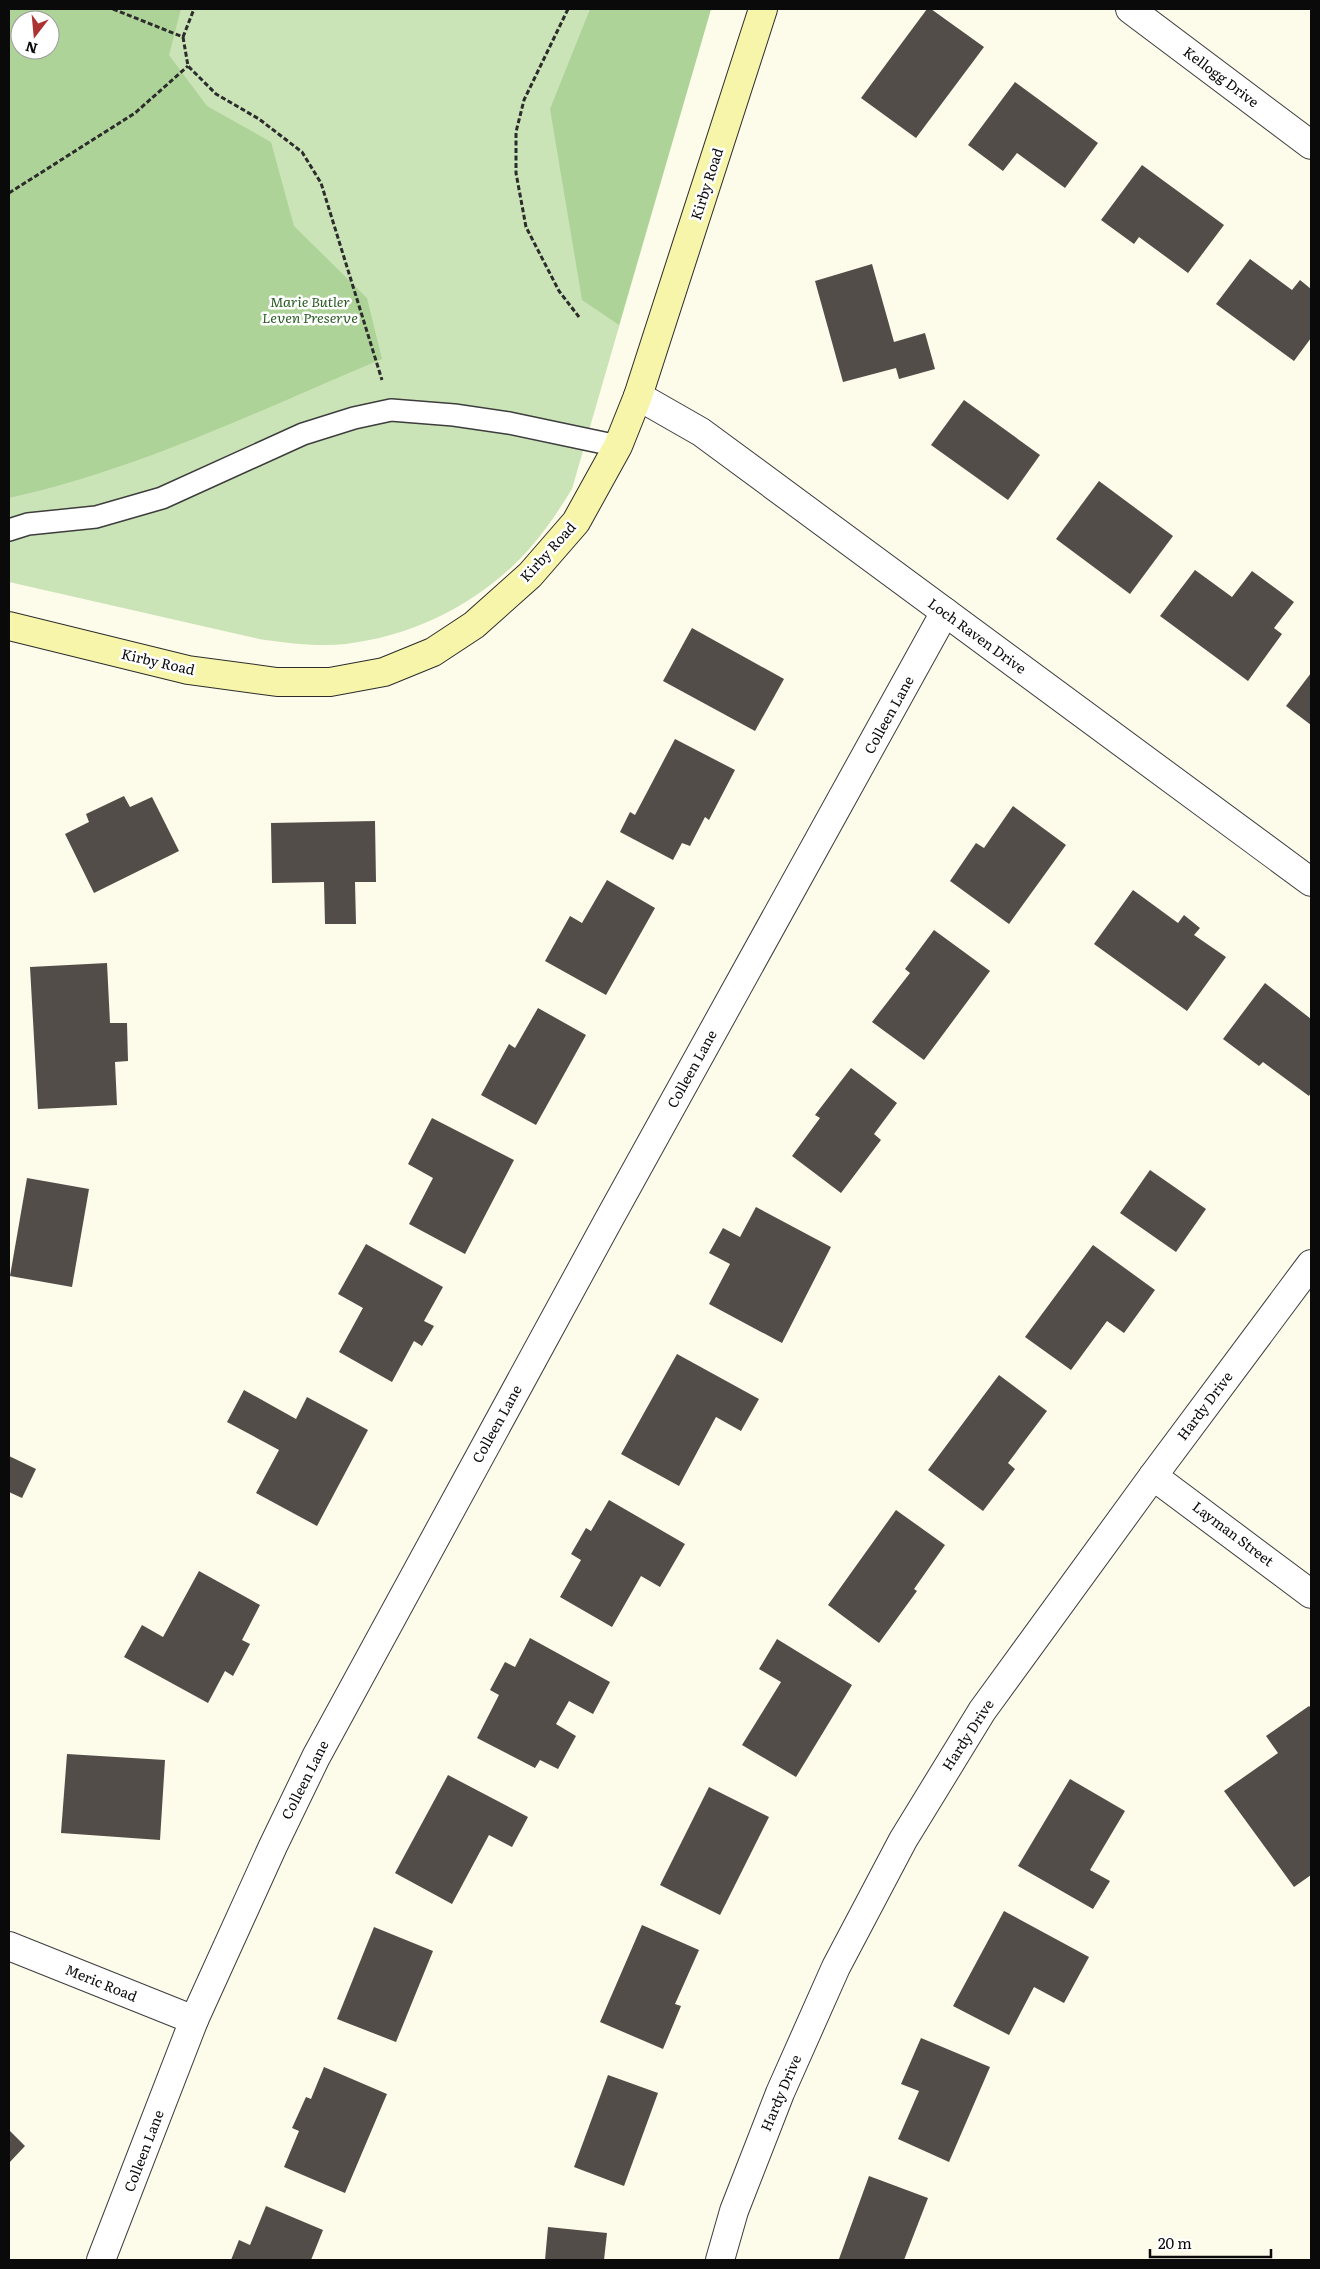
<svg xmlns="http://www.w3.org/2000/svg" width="1320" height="2269" font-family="Literata,serif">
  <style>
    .green { fill: #cbe4b7; fill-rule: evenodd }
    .forest { fill: #aed398; fill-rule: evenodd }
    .building { fill: #524d48 }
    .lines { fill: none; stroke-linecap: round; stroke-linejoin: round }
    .service-casing { stroke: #3d3d3d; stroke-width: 24 }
    .minor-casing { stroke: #3d3d3d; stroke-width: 30 }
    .secondary-casing { stroke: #2c2c2c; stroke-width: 30 }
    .path { stroke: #2c2c2c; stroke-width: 3; stroke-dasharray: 5 2.5; stroke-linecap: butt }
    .service { stroke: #fff; stroke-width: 21 }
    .minor { stroke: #fff; stroke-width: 28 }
    .secondary { stroke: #f7f5aa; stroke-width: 28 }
    .labels { text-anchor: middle; stroke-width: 5; stroke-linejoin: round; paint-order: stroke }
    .street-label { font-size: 14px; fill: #0a0a0a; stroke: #fff }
    .park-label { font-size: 14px; font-style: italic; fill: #295b22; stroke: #fff }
  </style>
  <rect width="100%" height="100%" fill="#fdfbea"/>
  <path class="green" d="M 9,9 L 711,9 L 572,489 C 559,510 546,530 530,548 C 484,601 415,636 346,644 C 317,647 287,643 259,639 L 9,582 ZM 20,20 L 50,20 L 50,50 L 20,50 Z"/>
  <g class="forest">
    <path d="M 9,9 L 181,9 L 169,55 L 207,106 L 271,142 L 294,226 L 367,298 L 382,359 C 260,410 138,470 9,498 ZM 20,20 L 50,20 L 50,50 L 20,50 Z"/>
    <polygon points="590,9 711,9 619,325 582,300 550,109"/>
  </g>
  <g class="building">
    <polygon points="927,9 931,9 984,47 916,138 861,98"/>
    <polygon points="1015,82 1098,143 1065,188 1017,153 1003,171 968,145"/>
    <polygon points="1142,165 1224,225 1188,273 1139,237 1134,244 1101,220"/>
    <polygon points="1250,259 1292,290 1300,280 1311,289 1311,338 1294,361 1216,304"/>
    <polygon points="872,264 894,342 925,333 935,369 899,379 896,368 843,382 815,281"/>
    <polygon points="964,400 1040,455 1008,500 931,445"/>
    <polygon points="1099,481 1173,536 1130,594 1056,539"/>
    <polygon points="1195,570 1232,597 1252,571 1294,602 1274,628 1282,634 1248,681 1160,616"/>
    <polygon points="692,628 784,679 755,731 663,681"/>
    <polygon points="1311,673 1311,725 1286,706"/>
    <polygon points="675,739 735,770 709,820 705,817 690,846 682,843 673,860 620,832 630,812 635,815"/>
    <polygon points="124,796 130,807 152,797 179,851 94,893 65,834 89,822 86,814"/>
    <polygon points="1013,806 1066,845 1009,924 950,881 976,843 984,848"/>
    <polygon points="375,821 376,882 355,882 356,924 325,924 324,882 272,883 271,823"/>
    <polygon points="607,880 655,908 606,995 545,961 570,916 582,923"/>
    <polygon points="1133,890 1178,923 1184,915 1200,928 1194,935 1226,957 1187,1011 1094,944"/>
    <polygon points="934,930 990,971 924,1060 872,1022 910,973 905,969"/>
    <polygon points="107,963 110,1023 127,1023 128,1061 115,1062 117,1105 38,1109 30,967"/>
    <polygon points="1265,983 1311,1019 1311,1092 1309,1096 1263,1062 1259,1066 1223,1039"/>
    <polygon points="538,1008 586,1035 536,1125 481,1095 509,1044 515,1048"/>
    <polygon points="851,1068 897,1103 874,1134 881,1140 841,1193 792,1156 820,1118 815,1115"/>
    <polygon points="432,1118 514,1160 465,1254 409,1224 433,1178 408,1164"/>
    <polygon points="1150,1170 1206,1209 1176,1252 1120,1213"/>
    <polygon points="27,1178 89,1189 72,1287 10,1276"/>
    <polygon points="756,1207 831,1247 782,1343 709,1304 730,1264 709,1253 723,1228 740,1237"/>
    <polygon points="366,1244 443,1287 424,1321 434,1326 422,1346 414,1341 392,1382 339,1352 363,1308 338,1294"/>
    <polygon points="1093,1245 1155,1290 1124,1333 1107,1321 1071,1370 1025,1337"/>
    <polygon points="677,1354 759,1399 741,1431 716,1417 679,1486 621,1454"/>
    <polygon points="999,1375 1047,1411 1008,1463 1015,1469 983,1511 928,1470"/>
    <polygon points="244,1390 296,1419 307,1397 368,1430 317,1526 256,1493 279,1450 227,1422"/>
    <polygon points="9,1456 36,1469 22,1498 9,1492"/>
    <polygon points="609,1500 685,1544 660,1587 641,1576 612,1627 560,1597 581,1560 571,1554 586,1528 591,1531"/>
    <polygon points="896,1510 945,1545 914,1589 917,1591 879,1643 828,1605"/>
    <polygon points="199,1571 260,1605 242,1640 250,1644 233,1676 225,1671 208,1703 124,1657 142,1625 163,1637"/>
    <polygon points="530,1638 610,1682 593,1714 569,1701 556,1724 576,1736 558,1769 540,1760 535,1768 477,1738 499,1695 490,1690 505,1662 515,1667"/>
    <polygon points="777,1639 852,1685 796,1777 742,1745 781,1682 759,1669"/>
    <polygon points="1309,1706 1311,1708 1311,1875 1294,1887 1224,1791 1278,1753 1266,1736"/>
    <polygon points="67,1754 165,1760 160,1840 61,1833"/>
    <polygon points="448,1775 528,1817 512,1847 489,1835 452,1904 395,1873"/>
    <polygon points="1070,1779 1125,1811 1090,1870 1110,1881 1093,1909 1018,1866"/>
    <polygon points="709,1787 769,1817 720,1915 660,1885"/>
    <polygon points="1004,1911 1089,1957 1064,2003 1034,1987 1009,2035 953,2006"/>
    <polygon points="642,1925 699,1950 675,2004 681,2006 663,2049 600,2022"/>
    <polygon points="374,1927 433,1951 396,2042 337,2019"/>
    <polygon points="921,2038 990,2067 949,2162 898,2139 919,2091 901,2084"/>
    <polygon points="324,2067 387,2094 345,2193 284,2167 299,2131 292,2128 306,2097 311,2099"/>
    <polygon points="608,2075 658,2093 624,2186 574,2167"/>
    <polygon points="9,2130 25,2146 9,2163"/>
    <polygon points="869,2176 928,2198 904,2260 839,2259"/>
    <polygon points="266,2206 323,2230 311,2260 231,2260 239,2240 250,2245"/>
    <polygon points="548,2227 607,2233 604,2260 545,2260"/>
  </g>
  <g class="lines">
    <g class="service-casing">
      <polyline id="service" points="9,530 28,524 96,517 162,498 303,434 354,418 391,410 454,415 509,423 618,446"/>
    </g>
    <g class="minor-casing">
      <g id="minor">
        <polyline points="1130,9 1311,145"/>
        <polyline points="638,396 701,432 1311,882"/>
        <polyline points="1153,1476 1311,1594"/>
        <polyline points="9,1946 194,2020"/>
        <polyline points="101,2260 194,2020 273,1846 316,1757 608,1221 945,612"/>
        <polyline points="720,2260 734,2211 780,2093 836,1967 903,1840 982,1711 1153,1476 1311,1264"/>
      </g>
    </g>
    <g class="secondary-casing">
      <polyline id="secondary" points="9,626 188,670 277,682 330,682 384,672 433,652 474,625 530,575 576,522 618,446 638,396 763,9"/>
    </g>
    <g class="path">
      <polyline points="113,9 183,37"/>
      <polyline points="568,9 524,100 516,132 516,173 526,227 559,291 579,317"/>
      <polyline points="183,37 188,66 216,94 259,119 302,152 321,183 382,380"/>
      <polyline points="183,37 194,9"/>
      <polyline points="9,193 135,113 188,66"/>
    </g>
    <use href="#service" class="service"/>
    <use href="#minor" class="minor"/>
    <use href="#secondary" class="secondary"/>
  </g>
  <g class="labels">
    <g class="street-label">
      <text transform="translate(1221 77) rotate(37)" y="5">Kellogg Drive</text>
      <text transform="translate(707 184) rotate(-72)" y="5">Kirby Road</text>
      <text transform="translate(548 552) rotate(-48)" y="5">Kirby Road</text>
      <text transform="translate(977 636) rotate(36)" y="5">Loch Raven Drive</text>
      <text transform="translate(158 662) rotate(13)" y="5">Kirby Road</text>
      <text transform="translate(889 715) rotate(-61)" y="5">Colleen Lane</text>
      <text transform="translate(692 1069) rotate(-61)" y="5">Colleen Lane</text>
      <text transform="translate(1205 1406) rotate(-53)" y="5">Hardy Drive</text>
      <text transform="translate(497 1424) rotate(-61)" y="5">Colleen Lane</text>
      <text transform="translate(1233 1534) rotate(37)" y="5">Layman Street</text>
      <text transform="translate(968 1735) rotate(-57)" y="5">Hardy Drive</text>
      <text transform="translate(305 1780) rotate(-63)" y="5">Colleen Lane</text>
      <text transform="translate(101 1983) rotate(22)" y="5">Meric Road</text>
      <text transform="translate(781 2093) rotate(-67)" y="5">Hardy Drive</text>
      <text transform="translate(144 2151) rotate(-69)" y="5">Colleen Lane</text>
    </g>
    <g class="park-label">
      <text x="310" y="307">Marie Butler<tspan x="310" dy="16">Leven Preserve</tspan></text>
    </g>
  </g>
  <rect width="1320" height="2269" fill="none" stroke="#0a0a0a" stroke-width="20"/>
  <g transform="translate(35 35) rotate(196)"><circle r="24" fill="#ffffff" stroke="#9d9d9d"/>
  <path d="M0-4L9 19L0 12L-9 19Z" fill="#ad3330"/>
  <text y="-8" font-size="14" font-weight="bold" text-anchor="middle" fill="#0a0a0a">N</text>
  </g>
  <path d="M1150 2249v8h121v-8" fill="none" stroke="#0a0a0a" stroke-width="2.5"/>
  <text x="1158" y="2249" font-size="15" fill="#0a0a0a" stroke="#ffffff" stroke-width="4" paint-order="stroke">20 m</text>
</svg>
